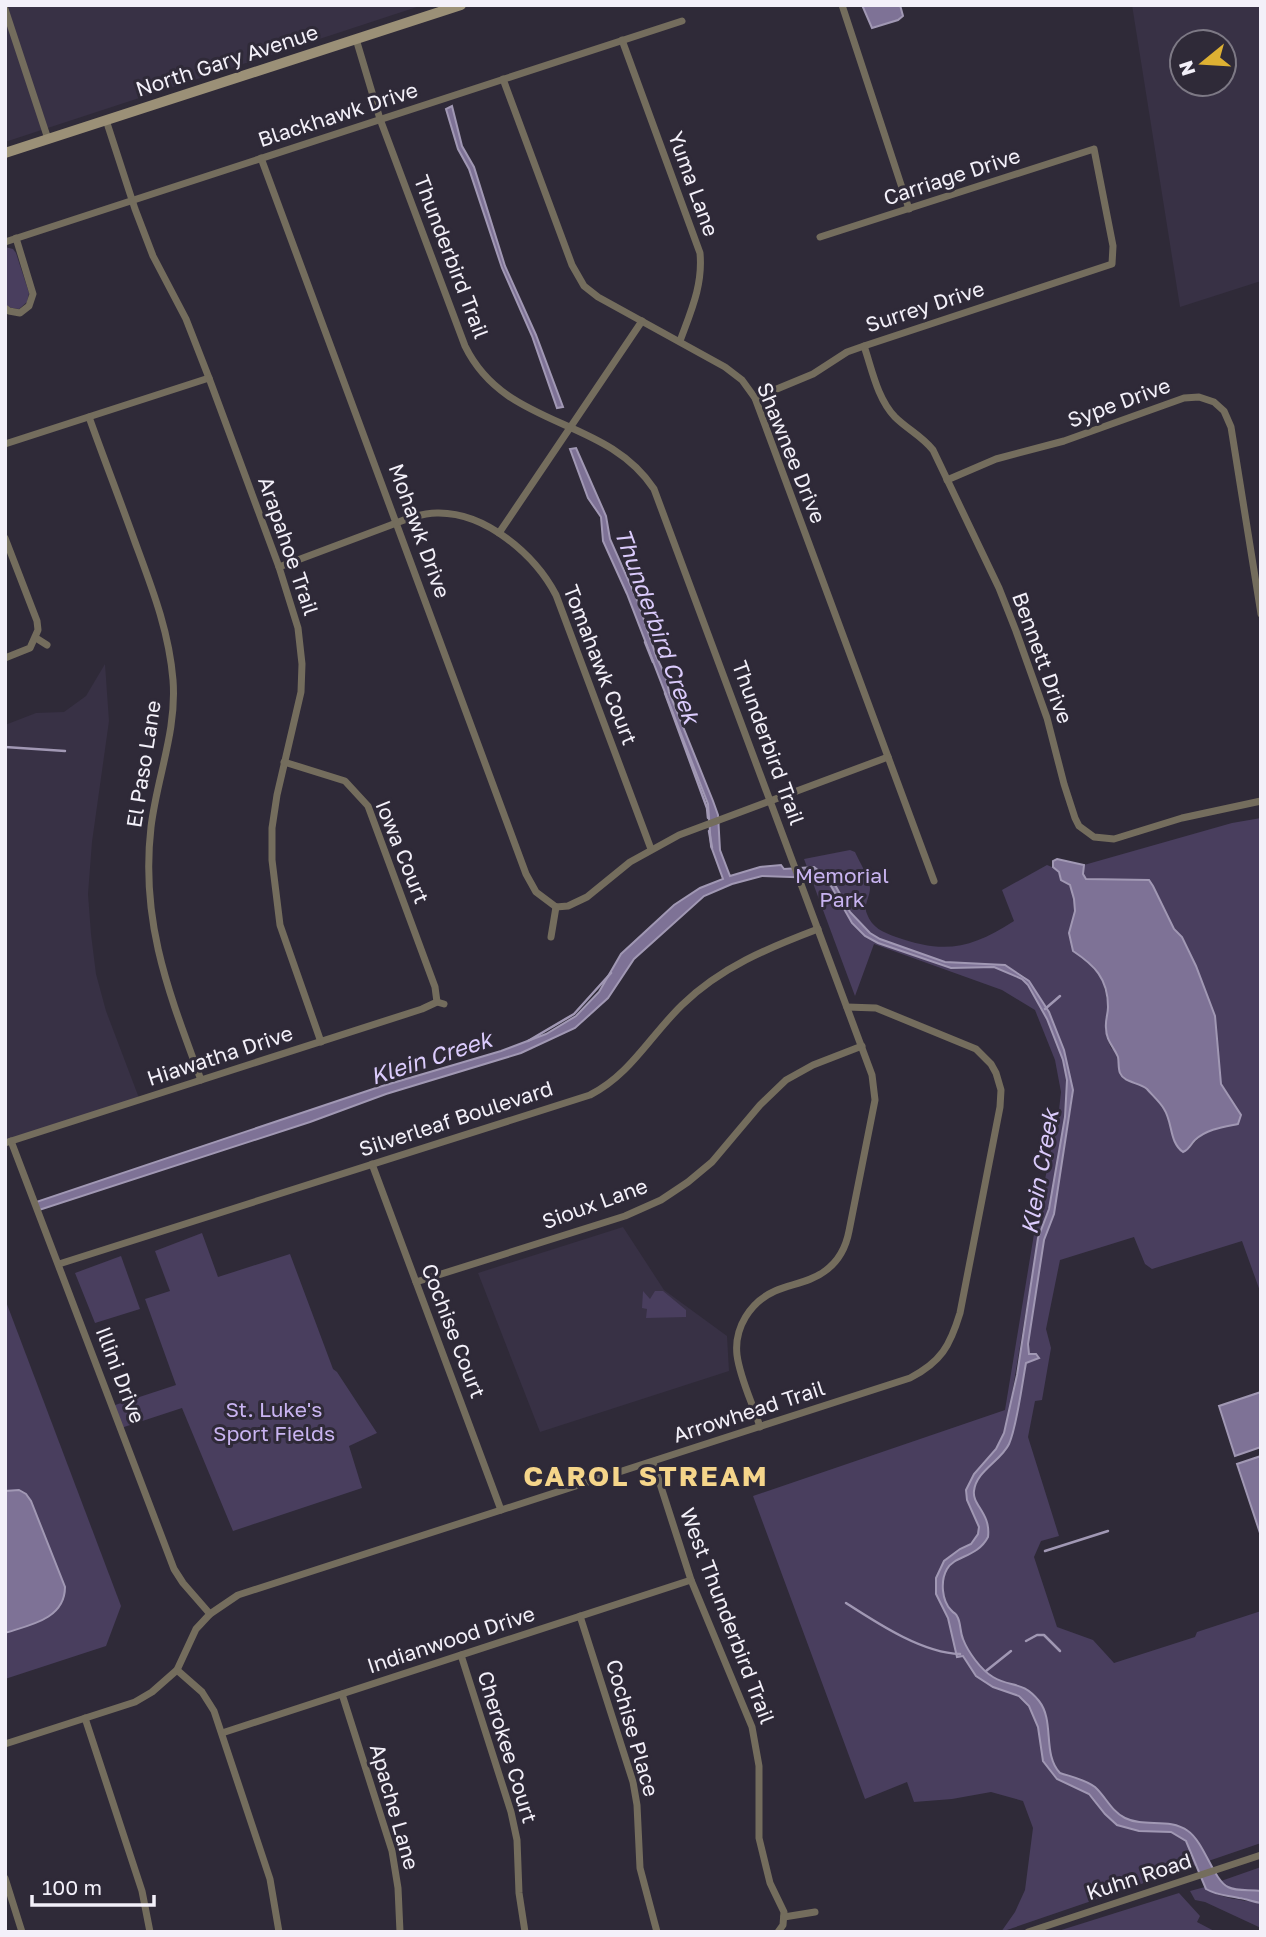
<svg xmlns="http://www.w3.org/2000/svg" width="1266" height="1937" font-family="'Golos Text',sans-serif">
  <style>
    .built { fill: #383145; fill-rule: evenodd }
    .green { fill: #493e5e; fill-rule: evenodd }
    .water { fill: #7e7296; stroke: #a198b4; stroke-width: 2 }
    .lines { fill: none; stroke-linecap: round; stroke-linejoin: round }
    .stream { stroke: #a198b4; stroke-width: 2.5 }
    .street { stroke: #746d5d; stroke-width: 7 }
    .secondary { stroke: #9b9077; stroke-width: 10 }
    .labels { text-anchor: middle; stroke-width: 6; stroke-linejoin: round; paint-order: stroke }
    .street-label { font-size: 21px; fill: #f3f0f9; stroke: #2f2a38 }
    .park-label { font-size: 21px; fill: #c9b4f1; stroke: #2f2a38 }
    .water-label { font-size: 23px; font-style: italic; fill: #dbcbfc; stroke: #2f2a38 }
    .district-label { font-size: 28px; font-weight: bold; letter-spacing: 2px; fill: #f5d58a; stroke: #2f2a38 }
  </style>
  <rect width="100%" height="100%" fill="#2f2a38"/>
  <g class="built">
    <polygon points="5,5 423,5 5,142"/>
    <path d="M 1132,5 L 1261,5 L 1261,281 L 1180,307 ZM 1182,42 L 1224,42 L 1224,84 L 1182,84 Z"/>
    <polygon points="105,664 109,721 92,842 88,894 91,934 96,974 106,1011 139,1098 5,1140 5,725 36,713 64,712 86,696"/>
    <polygon points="623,1227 664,1290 727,1336 729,1371 540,1432 478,1273"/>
  </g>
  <g class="green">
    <polygon points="5,247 13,249 16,253 29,293 27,302 19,309 7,307 5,304"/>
    <path d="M 1261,818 L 1261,1294 L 1242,1241 L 1152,1269 L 1145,1264 L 1134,1237 L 1060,1260 L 1046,1329 L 1051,1348 L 1042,1400 L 1035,1401 L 1028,1437 L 1059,1536 L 1041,1541 L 1034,1557 L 1057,1627 L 1093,1640 L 1114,1663 L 1195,1637 L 1197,1632 L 1261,1611 L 1261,1843 L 1001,1932 L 1015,1912 L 1025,1890 L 1033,1828 L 1023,1801 L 991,1792 L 952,1799 L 914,1802 L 907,1782 L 865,1799 L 753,1496 L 1005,1410 L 1034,1234 L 1059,1110 L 1061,1092 L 1055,1060 L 1035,1010 L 1002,990 L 874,944 L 855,996 L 804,859 L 850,850 L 855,852 C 860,863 869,877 870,888 C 870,897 863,905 867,914 C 872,928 883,932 896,937 C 944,954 971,949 1014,921 L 1002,890 L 1047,865 C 1056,868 1059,871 1062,880 L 1070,885 L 1074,899 L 1075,911 L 1069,933 L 1073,951 L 1094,965 L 1102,979 L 1108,1003 L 1106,1027 L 1107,1038 L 1111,1048 L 1117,1053 L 1120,1072 L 1124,1079 L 1145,1087 L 1161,1104 L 1167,1113 L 1176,1145 L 1189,1149 C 1197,1137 1216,1124 1231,1125 L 1241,1115 L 1221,1084 L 1215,1016 L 1196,966 L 1182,937 L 1174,929 L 1153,886 L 1140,880 L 1086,879 L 1083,874 L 1084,865 L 1232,823 ZM 880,939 L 945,962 L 1005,965 L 1025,977 L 1049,1012 L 1064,1050 L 1073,1090 L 1072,1101 L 1054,1214 L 1044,1240 L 1028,1344 L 1029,1354 L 1034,1355 L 1026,1363 L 1015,1416 L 1009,1412 L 1038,1238 L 1049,1209 L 1065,1117 L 1067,1080 L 1063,1060 L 1047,1019 L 1028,985 L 1022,979 L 994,967 L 951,968 L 875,941 Z"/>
    <polygon points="202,1233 218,1277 290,1254 333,1369 337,1372 377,1433 349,1446 362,1488 233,1531 182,1408 121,1428 112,1406 176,1385 145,1299 170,1291 155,1251"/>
    <polygon points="121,1256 140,1309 95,1323 75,1273"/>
    <polygon points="643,1291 650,1299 655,1291 663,1291 686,1310 686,1317 646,1318 647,1309 642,1308"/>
    <polygon points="5,1299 121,1606 106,1646 5,1679"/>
    <path d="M 1261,1867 L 1261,1891 C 1246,1889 1232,1893 1221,1881 Z"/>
    <path d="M 1205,1887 C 1218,1899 1245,1900 1261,1903 L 1261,1928 L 1205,1902 L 1195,1900 L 1190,1891 Z"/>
    <polygon points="1179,1893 1200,1916 1197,1922 1216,1932 1055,1932"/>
  </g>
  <g class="water">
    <polygon points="862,5 900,5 903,16 898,20 872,28"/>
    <polygon points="452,106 462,146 474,167 505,266 536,335 563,407 557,408 532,336 502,268 469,169 458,149 446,109"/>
    <path d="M 576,448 L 606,516 L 610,539 L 638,602 L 656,656 L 666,677 L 669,692 L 713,801 L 718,815 L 720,850 L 730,876 L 760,867 L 781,865 L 784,869 L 814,867 L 834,883 L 850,912 L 870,933 L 880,939 L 945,962 L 1005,965 L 1029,981 L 1049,1012 L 1064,1050 L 1073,1090 L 1054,1214 L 1044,1240 L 1028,1344 L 1029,1354 L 1036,1354 L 1039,1358 L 1026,1363 C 1022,1384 1017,1426 1009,1444 C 1001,1461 976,1471 974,1491 C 972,1505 991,1513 988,1537 C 977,1558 955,1555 947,1569 C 940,1581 942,1601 951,1610 C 956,1616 955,1611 958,1618 C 961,1625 960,1632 963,1639 C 968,1652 981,1670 993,1677 C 1011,1688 1022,1680 1039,1701 C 1055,1721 1042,1754 1060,1773 C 1072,1777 1084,1779 1095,1787 C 1106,1797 1111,1811 1125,1818 C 1145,1828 1169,1817 1188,1831 C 1204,1842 1214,1881 1228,1887 C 1238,1892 1250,1889 1261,1891 L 1261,1903 C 1253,1902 1247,1899 1239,1898 C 1227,1895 1218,1896 1206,1889 L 1186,1841 L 1171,1832 L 1139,1831 L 1117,1825 L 1105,1814 L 1089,1794 L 1057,1779 L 1043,1761 L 1038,1727 L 1029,1706 L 1019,1696 L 993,1687 L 976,1676 L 963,1656 L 957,1657 L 948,1618 L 936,1594 L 936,1578 L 944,1561 L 960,1549 L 971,1544 L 978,1534 L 979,1527 L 967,1500 L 966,1490 L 974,1474 L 996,1449 L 1004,1433 L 1017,1375 L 1038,1238 L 1049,1209 L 1065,1117 L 1067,1080 L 1063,1060 L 1047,1019 L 1028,985 L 1022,979 L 994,967 L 951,968 L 878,943 L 865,936 L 852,923 L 831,886 L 819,878 L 762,876 L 732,884 L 704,896 L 634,959 L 608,998 L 575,1028 L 521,1053 L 386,1094 L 310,1122 L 39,1210 L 36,1202 L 379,1087 L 501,1051 L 546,1034 L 576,1016 L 599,992 L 621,954 L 674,905 L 700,888 L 723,879 L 711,846 L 708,804 L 627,594 L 603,541 L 601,517 L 588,498 L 570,449 Z"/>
    <path d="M 1057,859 L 1084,865 L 1083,874 L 1086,879 L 1149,880 L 1153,886 L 1174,929 L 1182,937 L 1196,966 L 1215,1016 L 1221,1084 L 1241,1115 L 1238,1124 C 1223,1127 1207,1129 1195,1140 C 1190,1145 1190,1149 1183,1152 C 1169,1142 1173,1123 1164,1109 C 1160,1102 1152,1095 1147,1089 C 1139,1082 1124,1083 1120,1073 C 1118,1068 1119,1062 1118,1057 C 1114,1047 1106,1041 1106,1028 C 1105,1021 1108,1014 1108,1007 C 1108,978 1094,965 1073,951 L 1069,933 L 1075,911 L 1074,899 L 1070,885 L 1061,880 L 1059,872 L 1053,867 L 1053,861 Z"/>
    <polygon points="1261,1392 1261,1447 1235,1456 1219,1406"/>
    <polygon points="1261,1456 1261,1536 1237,1464"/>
    <path d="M 19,1490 L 26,1494 L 31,1501 L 65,1587 C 65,1619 30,1625 5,1633 L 5,1491 Z"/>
  </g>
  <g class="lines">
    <g class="stream">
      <polyline points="645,642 653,662"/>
      <polyline points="665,693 707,808 708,818"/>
      <polyline points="5,747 65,751"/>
      <polyline points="709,831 712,848"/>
      <polyline points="1045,1009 1060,996"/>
      <polyline points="528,1041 574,1014 611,973"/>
      <polyline points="1045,1551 1108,1531"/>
      <path d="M 846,1603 C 877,1623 922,1653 960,1654"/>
      <polyline points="1026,1641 1037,1635 1044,1635 1060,1651"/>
      <polyline points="986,1671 1011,1651"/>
    </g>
    <g class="street">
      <polyline points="842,5 909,209"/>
      <polyline points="5,9 48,139"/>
      <path d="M 356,39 L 380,119 L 465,346 C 506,430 605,415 654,489 L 872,1075 L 875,1100 L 849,1231 C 846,1247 839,1261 825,1271 C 811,1282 791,1284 775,1291 C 750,1302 734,1328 737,1355 C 740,1379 753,1404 760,1427"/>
      <path d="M 622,40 L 700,253 C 703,285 691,311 680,341"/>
      <polyline points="503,79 572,265 584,286 598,297 725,367 742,380 755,398 934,881"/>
      <polyline points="106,120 135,209 153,256 186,319 209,378 279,567 298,628 302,664 301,692 277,795 272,828 272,860 280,925 321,1042"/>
      <polyline points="261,158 526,874 536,892 556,907"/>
      <polyline points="5,242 682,21"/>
      <polyline points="5,308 9,311 20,313 29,306 33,294 16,238"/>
      <path d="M 864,346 C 872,369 877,398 895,417 C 907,429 922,436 933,450 L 999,588 L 1016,631 L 1047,718 L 1064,784 L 1075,818 L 1079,826 L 1094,837 L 1114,839 L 1182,818 L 1261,801"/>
      <polyline points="755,398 813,374 847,352 864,346 1112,264 1113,246 1094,149 820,237"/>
      <path d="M 89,417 C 104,459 120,500 135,542 C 152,588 169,631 173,680 C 177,731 157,777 151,827 C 140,922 169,993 201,1080"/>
      <polyline points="5,444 209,378"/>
      <polyline points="947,480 996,459 1064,441 1184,398 1199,397 1214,402 1224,411 1231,427 1261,614"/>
      <polyline points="499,533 642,321"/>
      <polyline points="5,538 37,621 38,630 30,648 5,658"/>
      <path d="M 279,567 C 311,555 343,543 375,531 C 395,524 417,513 437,513 C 486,512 535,555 556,595 L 651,849"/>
      <polyline points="36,638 47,645"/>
      <polyline points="284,762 345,781 368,806 435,987 437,1002"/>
      <polyline points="556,907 568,906 587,897 630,862 679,835 888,757"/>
      <polyline points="551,937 556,907"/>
      <polyline points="11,1141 174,1569 183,1583 210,1614"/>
      <polyline points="5,1143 422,1009 437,1002 444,1004"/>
      <polyline points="372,1164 501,1510"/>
      <path d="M 59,1264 L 590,1095 C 630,1075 650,1036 682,1005 C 721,967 768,948 818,929"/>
      <polyline points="416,1282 625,1216 661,1200 688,1182 712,1162 760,1105 786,1080 813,1065 862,1046"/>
      <polyline points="653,1462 691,1580 752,1727 759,1766 759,1838 770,1883 784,1912 783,1925 778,1932"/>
      <polyline points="580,1616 633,1782 637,1805 640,1868 657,1932"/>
      <polyline points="461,1655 511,1812 517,1840 519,1893 525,1932"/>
      <polyline points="177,1670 202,1692 214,1711 270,1879 279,1932"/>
      <polyline points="342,1694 392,1851 398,1888 400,1932"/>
      <polyline points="85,1718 142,1891 150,1932"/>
      <polyline points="222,1733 691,1580"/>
      <path d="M 5,1744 L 135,1702 L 152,1692 L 177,1670 L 196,1629 L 210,1614 L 238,1595 L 910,1378 C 941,1362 950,1346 960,1313 L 1000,1107 L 1001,1090 L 996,1073 L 991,1064 L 976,1049 L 876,1008 L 847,1007"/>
      <polyline points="5,1878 22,1932"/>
      <polyline points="784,1917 815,1912"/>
      <polyline points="1028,1932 1261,1855"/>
    </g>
    <polyline class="secondary" points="5,153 461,5"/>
  </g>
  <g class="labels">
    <g class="street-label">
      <text transform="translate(227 61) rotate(-18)" y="7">North Gary Avenue</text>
      <text transform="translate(338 115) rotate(-18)" y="7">Blackhawk Drive</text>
      <text transform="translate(952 177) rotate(-18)" y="7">Carriage Drive</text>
      <text transform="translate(693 184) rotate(70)" y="7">Yuma Lane</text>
      <text transform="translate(451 257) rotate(69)" y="7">Thunderbird Trail</text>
      <text transform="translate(925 307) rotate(-18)" y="7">Surrey Drive</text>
      <text transform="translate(1119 403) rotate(-20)" y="7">Sype Drive</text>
      <text transform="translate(791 453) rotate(68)" y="7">Shawnee Drive</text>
      <text transform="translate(419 531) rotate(70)" y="7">Mohawk Drive</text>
      <text transform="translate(288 546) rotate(71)" y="7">Arapahoe Trail</text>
      <text transform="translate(1042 658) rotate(70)" y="7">Bennett Drive</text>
      <text transform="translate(600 665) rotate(69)" y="7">Tomahawk Court</text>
      <text transform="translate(768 743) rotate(70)" y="7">Thunderbird Trail</text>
      <text transform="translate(144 764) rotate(-81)" y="7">El Paso Lane</text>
      <text transform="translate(402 852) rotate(68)" y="7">Iowa Court</text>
      <text transform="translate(220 1056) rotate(-18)" y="7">Hiawatha Drive</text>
      <text transform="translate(456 1119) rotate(-18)" y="7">Silverleaf Boulevard</text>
      <text transform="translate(595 1204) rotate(-20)" y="7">Sioux Lane</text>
      <text transform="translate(453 1331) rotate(69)" y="7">Cochise Court</text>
      <text transform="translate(120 1375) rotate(69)" y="7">Illini Drive</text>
      <text transform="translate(749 1412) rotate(-18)" y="7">Arrowhead Trail</text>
      <text transform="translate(727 1616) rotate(69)" y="7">West Thunderbird Trail</text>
      <text transform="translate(451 1640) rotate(-18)" y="7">Indianwood Drive</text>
      <text transform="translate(632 1728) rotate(74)" y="7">Cochise Place</text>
      <text transform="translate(507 1747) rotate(73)" y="7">Cherokee Court</text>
      <text transform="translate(394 1807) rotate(74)" y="7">Apache Lane</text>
      <text transform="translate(1139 1877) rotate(-18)" y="7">Kuhn Road</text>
    </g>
    <g class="park-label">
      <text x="842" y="883">Memorial<tspan x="842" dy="24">Park</tspan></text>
      <text x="274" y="1417">St. Luke's<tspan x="274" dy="24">Sport Fields</tspan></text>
    </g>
    <g class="water-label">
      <text transform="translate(657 626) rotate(70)" y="8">Thunderbird Creek</text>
      <text transform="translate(431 1058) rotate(-18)" y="8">Klein Creek</text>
      <text transform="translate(1040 1172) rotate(-80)" y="8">Klein Creek</text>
    </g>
    <g class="district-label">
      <text x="646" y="1486">CAROL STREAM</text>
    </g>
  </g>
  <rect width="1266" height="1937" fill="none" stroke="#f3f0f9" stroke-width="14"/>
  <g transform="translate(1203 63) rotate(252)"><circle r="33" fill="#2f2a38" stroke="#7d7985" stroke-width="2"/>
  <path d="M0-5L12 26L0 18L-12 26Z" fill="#deb133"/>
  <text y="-10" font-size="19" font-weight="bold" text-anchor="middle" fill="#f3f0f9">N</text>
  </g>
  <path d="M32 1895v10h122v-10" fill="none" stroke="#f3f0f9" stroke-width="3.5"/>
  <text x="42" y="1895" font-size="21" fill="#f3f0f9" stroke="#2f2a38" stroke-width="5" paint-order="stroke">100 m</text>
</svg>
